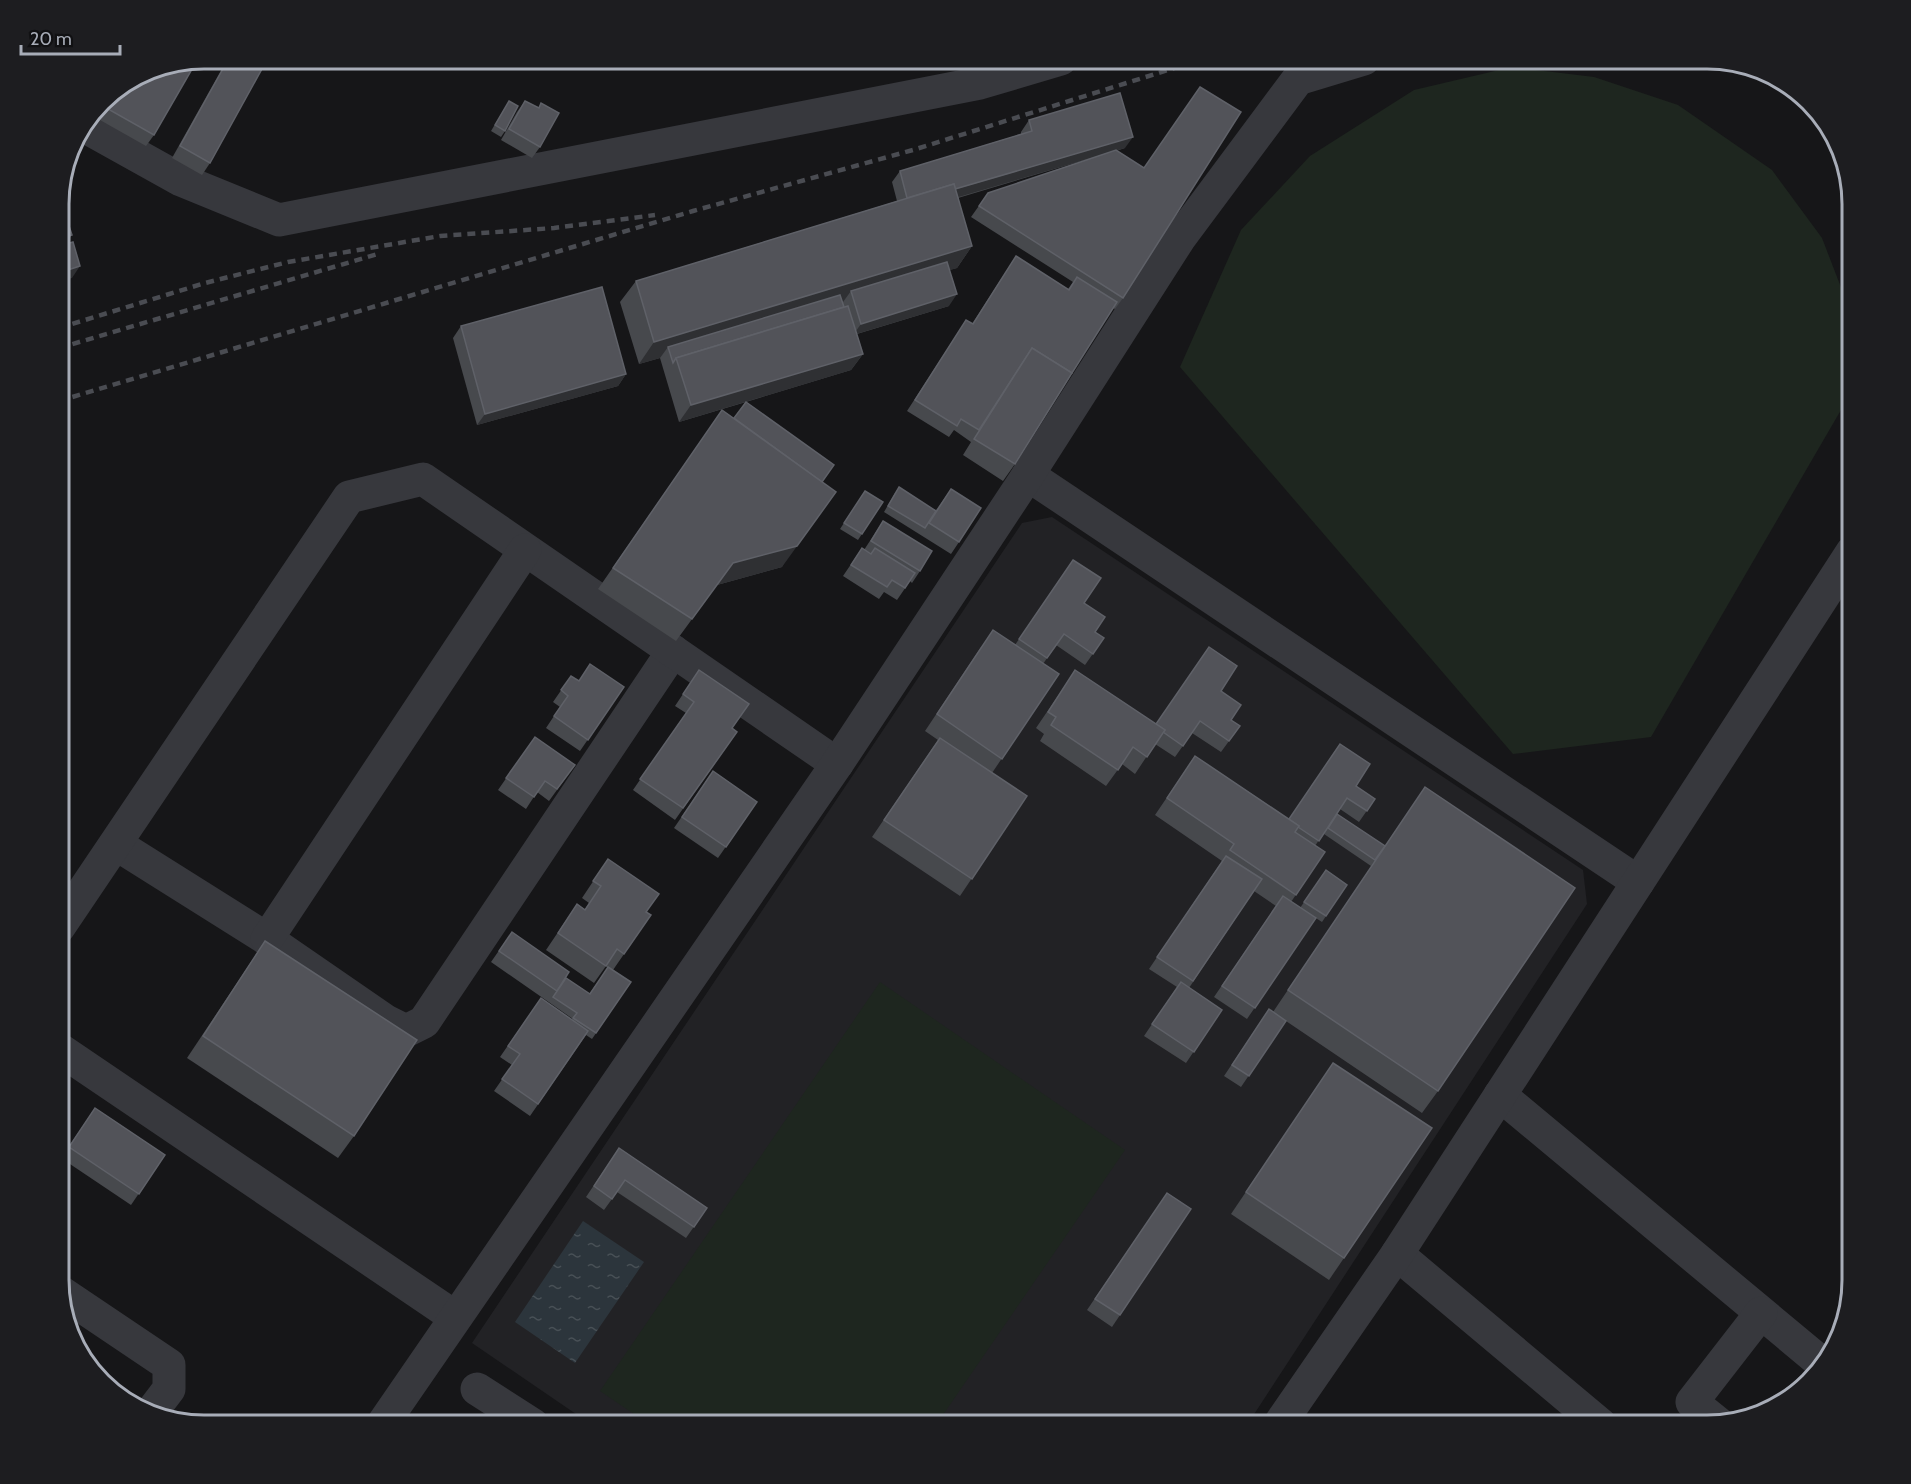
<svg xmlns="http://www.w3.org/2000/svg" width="1911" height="1484" font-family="Cabin,sans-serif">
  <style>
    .built { fill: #222225 }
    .grass { fill: #1e261f }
    .water { fill: url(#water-ripples) }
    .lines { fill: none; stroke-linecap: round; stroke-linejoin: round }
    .minor { stroke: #37383d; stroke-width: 33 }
    .rail { stroke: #4a4c52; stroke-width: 4.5; stroke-dasharray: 8 6; stroke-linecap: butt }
    .wall { fill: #47494d }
    .shaded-wall { fill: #2f3033 }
    .building { fill: #525359; stroke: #5f6168; stroke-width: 1.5 }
    .rim { fill: none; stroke: #a8adb8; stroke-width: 3 }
  </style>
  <defs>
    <pattern id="water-ripples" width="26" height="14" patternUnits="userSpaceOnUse" patternTransform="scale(1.5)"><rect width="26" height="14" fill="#2c353c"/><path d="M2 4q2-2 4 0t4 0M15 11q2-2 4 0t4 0" fill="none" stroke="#485056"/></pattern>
  </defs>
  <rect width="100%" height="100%" fill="#161618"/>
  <polygon class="built" points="1052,517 1583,870 1587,904 1247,1425 592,1425 472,1343 1022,523"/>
  <g class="grass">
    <polygon points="1512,67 1594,77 1678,105 1772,170 1822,238 1852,316 1852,391 1651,737 1513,754 1180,367 1241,230 1310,156 1414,90"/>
    <polygon points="880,982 1125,1150 936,1425 650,1425 600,1391"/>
  </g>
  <polygon class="water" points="583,1221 644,1262 575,1363 515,1322"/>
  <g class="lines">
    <g class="minor">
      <polyline points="84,126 181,180 279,220 980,83 1061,59"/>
      <polyline points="1028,475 1638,882"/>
      <polyline points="116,844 267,939 386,1021 406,1031 424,1022 673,651"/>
      <polyline points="59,927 349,497 423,479 837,764"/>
      <polyline points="267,939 525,550"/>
      <polyline points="59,1049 455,1317"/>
      <polyline points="1500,1095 1824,1365"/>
      <polyline points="1397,1254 1601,1425"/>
      <polyline points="59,1291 169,1365 169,1389 150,1414"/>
      <polyline points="477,1389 533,1425"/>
      <polyline points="1718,1423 1692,1402 1761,1313"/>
      <polyline points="382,1425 837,764 1028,475 1179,239 1298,79 1364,59"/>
      <polyline points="1279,1425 1397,1254 1852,552"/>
    </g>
    <g class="rail">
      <polyline points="59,328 205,283 288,262 440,236 554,228 655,215"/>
      <polyline points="59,348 381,253"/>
      <polyline points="59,401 693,211 913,150 1203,59"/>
    </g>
  </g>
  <g class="wall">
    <polygon points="228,58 268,58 210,163 202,175 172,158"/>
    <polygon points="1749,65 1754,66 1796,89 1821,119 1749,66"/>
    <polygon points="148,69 154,135 146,146 100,120 118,89"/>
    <polygon points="509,101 505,131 501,137 491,131"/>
    <polygon points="525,101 540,147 532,158 501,140 517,112"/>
    <polygon points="1029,120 1125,148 1116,151 1123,298 1115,309 1113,308 1015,464 1003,481 963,455 971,442 954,430 949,437 907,411 966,320 972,324 1016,256 1068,289 1073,282 971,217 988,193 1108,153 958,198 972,246 957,268 949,270 949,306 857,334 863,354 851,370 746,402 822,482 782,567 717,585 676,641 598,589 722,410 734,418 746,402 679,422 660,358 639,364 620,302 636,281 897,201 892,182 900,171 1021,134 1021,132"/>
    <polygon points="461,326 626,374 618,386 477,425 453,338"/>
    <polygon points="951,489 959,542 951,554 884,512 895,493 936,510"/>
    <polygon points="865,491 883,502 858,540 840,529"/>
    <polygon points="883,521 920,571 912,583 910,581 897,600 884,592 879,599 843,576 862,548 864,550"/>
    <polygon points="1073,560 1084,603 1095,632 1104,638 1085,665 1056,645 1043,664 1059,674 992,773 1027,796 960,896 872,837 938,740 925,731 981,647 1015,645"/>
    <polygon points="699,670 732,728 737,732 675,820 633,790 686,713 675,706"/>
    <polygon points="571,676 578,681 624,687 580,751 546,728 560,707 553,702"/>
    <polygon points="1064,687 1156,724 1221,691 1231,720 1240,726 1221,752 1192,733 1175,757 1155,744 1135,774 1122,764 1106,786 1040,741 1044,734 1036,728"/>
    <polygon points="535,737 575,765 549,801 537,792 526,809 498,790"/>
    <polygon points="1195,756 1289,819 1356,786 1375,799 1359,822 1340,809 1337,814 1385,846 1425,787 1438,1091 1422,1113 1283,1019 1286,1021 1241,1087 1224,1076 1269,1009 1273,1012 1379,855 1371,866 1324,834 1327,828 1315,846 1325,852 1291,902 1316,918 1247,1019 1214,997 1276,906 1254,891 1189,988 1222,1010 1186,1063 1144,1036 1177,987 1149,969 1222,861 1155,815"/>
    <polygon points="713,771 757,802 718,858 674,828"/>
    <polygon points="608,859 646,912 651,915 613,970 631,982 592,1039 586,1035 530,1116 494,1091 512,1065 500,1057 541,998 572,1020 573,1019 491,962 512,932 566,978 589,994 608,968 606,966 594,983 546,950 577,904 585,909 589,903 582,898"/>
    <polygon points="1326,870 1347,885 1322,922 1300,908"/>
    <polygon points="265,941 354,1136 338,1158 187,1058"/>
    <polygon points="1333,1063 1344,1258 1329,1280 1231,1214"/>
    <polygon points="95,1108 165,1155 131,1205 61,1158"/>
    <polygon points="619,1148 707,1208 686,1238 617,1192 604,1210 586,1197"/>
    <polygon points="1167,1193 1191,1209 1112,1327 1087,1310"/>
  </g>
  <g class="shaded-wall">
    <polygon points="1133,137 1125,148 901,214 909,203"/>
    <polygon points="72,235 64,247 59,248 59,239"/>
    <polygon points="972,246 957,268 854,299 851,291 843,302 670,355 668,347 660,358 639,364 654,342"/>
    <polygon points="80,266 72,278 59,282 59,273"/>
    <polygon points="957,294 949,306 853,335 861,324"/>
    <polygon points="863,354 851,370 679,422 691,405"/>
    <polygon points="626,374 618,386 477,425 485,414"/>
    <polygon points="836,492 782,567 717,585 676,641 733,563"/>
  </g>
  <g class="building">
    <polygon points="229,58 268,58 210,163 180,146"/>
    <polygon points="190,61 195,64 154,135 108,109 120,87 148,69"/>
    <polygon points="1200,87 1241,112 1123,298 979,206 988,193 1116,150 1144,168"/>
    <polygon points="1120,93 1133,137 955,189 954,184 907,198 900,171 1032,131 1029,120"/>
    <polygon points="509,101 518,106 505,131 495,125"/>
    <polygon points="525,101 539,108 541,103 559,113 540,147 509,129"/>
    <polygon points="954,184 972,246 654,342 636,281"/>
    <polygon points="59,195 62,207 59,209"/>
    <polygon points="65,214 72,235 59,239 59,216"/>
    <polygon points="73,242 80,266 59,273 59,246"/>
    <polygon points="1016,256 1069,290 1077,277 1117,302 1072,373 1032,348 979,430 961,419 957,426 915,400 966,320 973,324"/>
    <polygon points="947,262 957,294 861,324 851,291"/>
    <polygon points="602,287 626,374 485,414 461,326"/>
    <polygon points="840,295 844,307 676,358 673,363 668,347"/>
    <polygon points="848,306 863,354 691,405 676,358"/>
    <polygon points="1032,348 1072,373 1015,464 974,439"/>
    <polygon points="746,402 834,465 822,482 734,418"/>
    <polygon points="722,410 836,492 797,546 733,563 692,619 613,568"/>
    <polygon points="899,487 936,511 925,528 888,506"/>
    <polygon points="951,489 981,508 959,542 929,523"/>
    <polygon points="865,491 883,502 862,534 844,523"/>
    <polygon points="883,521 932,551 920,571 871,541"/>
    <polygon points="862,548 871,554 875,548 915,573 905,588 892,580 887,587 851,565"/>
    <polygon points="1073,560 1101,578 1084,603 1105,617 1095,632 1104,638 1093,654 1064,634 1047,658 1019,639"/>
    <polygon points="993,630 1059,674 1002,759 937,714"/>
    <polygon points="1209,647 1237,666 1221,691 1241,705 1231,720 1240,726 1229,741 1200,721 1183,746 1163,732 1165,730 1156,724"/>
    <polygon points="590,664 624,687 588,740 554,716 568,696 561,690 571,676 579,681"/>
    <polygon points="699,670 749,704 732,728 737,732 683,808 640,779 694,702 683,694"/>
    <polygon points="1075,670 1165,730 1147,757 1133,747 1118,770 1051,725 1056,717 1048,712"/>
    <polygon points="535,737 575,765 557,789 545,781 534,797 506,778"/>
    <polygon points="940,738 1027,796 972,879 884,820"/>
    <polygon points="1340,744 1370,764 1356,786 1375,799 1367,811 1347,798 1319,841 1298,827 1299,826 1289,819"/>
    <polygon points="1195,756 1299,826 1295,832 1325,852 1296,895 1230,850 1234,844 1167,798"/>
    <polygon points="713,771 757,802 726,847 682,817"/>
    <polygon points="1425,787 1575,888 1438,1091 1288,990"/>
    <polygon points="1337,814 1385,846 1375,860 1328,828"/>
    <polygon points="1226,856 1262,879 1193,981 1157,957"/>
    <polygon points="608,859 659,894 646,912 651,915 624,954 617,949 606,966 558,933 577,904 585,910 601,886 593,881"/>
    <polygon points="1326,870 1347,885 1326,916 1304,902"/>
    <polygon points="1283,896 1316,918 1255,1008 1222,986"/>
    <polygon points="512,932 569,972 557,991 499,951"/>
    <polygon points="265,941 417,1040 354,1136 203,1036"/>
    <polygon points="608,967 631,982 596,1033 573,1018 577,1013 553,997 566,978 590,994"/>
    <polygon points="1181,982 1222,1010 1194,1052 1152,1024"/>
    <polygon points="541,998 588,1031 538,1104 502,1079 520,1054 508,1046"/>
    <polygon points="1269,1009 1286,1021 1249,1076 1232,1065"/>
    <polygon points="1333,1063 1432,1128 1344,1258 1246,1192"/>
    <polygon points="95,1108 165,1155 139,1194 69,1147"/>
    <polygon points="619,1148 707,1208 694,1227 625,1180 612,1199 594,1186"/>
    <polygon points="1167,1193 1191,1209 1120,1315 1095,1299"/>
  </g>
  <path d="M0 0H1911V1484H0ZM204 69H1707A135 135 0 0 1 1842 204V1280A135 135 0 0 1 1707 1415H204A135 135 0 0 1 69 1280V204A135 135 0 0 1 204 69Z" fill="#1d1d20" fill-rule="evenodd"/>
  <path class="rim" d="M204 69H1707A135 135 0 0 1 1842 204V1280A135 135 0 0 1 1707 1415H204A135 135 0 0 1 69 1280V204A135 135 0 0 1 204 69Z"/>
  <path d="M21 45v9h99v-9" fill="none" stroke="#a8adb8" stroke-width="3"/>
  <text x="30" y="45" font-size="18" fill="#a8adb8" stroke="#111113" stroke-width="4.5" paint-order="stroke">20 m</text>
</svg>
